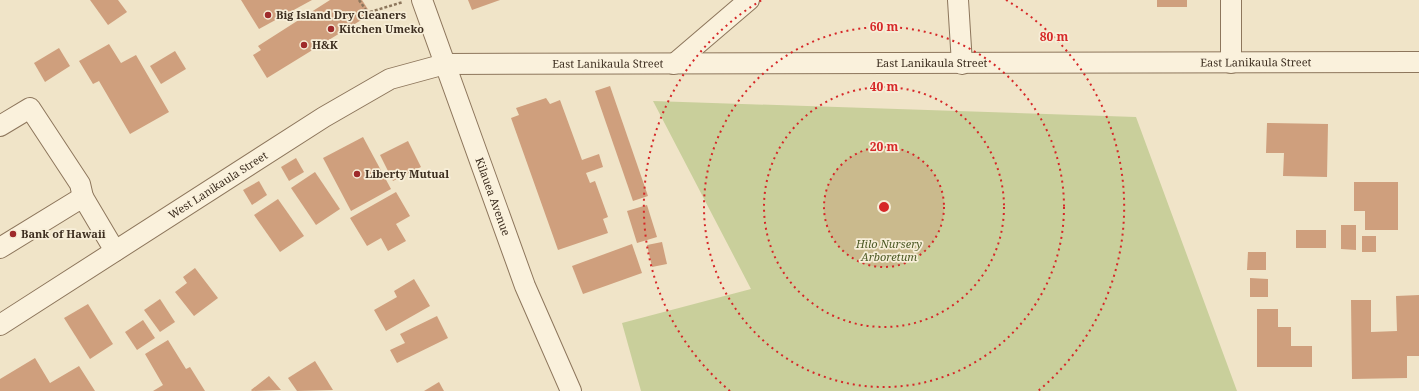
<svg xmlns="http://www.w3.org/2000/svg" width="1419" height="391" font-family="'Noto Serif',serif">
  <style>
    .green { fill: #c9cf9b }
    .building { fill: #cf9f7d }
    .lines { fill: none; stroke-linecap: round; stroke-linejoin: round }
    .minor-casing { stroke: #8d765c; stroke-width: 22 }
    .path { stroke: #8d765c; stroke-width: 2.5; stroke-dasharray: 3 2; stroke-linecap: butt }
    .minor { stroke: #faf1dc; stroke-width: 20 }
    .ring { fill: none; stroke: #d62828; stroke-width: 2; stroke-dasharray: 2 4 }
    .poi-dot { fill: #9e2a2b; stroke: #f7eed8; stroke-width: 1.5 }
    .labels { text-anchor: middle; stroke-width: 3.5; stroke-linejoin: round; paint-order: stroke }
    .poi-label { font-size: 11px; font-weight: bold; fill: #3d2e20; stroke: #f7eed8; text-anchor: start }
    .street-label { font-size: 11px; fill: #3d2e20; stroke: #f7eed8 }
    .park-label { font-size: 11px; font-style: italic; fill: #4d5a26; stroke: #f7eed8 }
    .centre { fill: #d62828; stroke: #f7eed8; stroke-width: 2 }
    .ring-label { font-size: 12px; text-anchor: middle; font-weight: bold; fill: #d62828; stroke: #f7eed8; stroke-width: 3.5; stroke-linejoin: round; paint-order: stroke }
  </style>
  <rect width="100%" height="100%" fill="#f0e4c8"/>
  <polygon class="green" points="653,101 1136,117 1237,391 641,391 622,323 751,289"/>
  <g class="building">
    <polygon points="90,0 118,0 127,12 108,25"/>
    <polygon points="241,0 312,0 259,29"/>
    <polygon points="330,0 362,0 371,14 267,78 253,55 261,50 258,46"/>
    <polygon points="468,0 500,0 472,10"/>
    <rect x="1157" y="0" width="30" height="7"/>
    <polygon points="109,44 121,63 136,55 169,112 130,134 99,81 93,84 79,61"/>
    <polygon points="59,48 70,66 45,82 34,63"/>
    <polygon points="175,51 186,69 161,84 150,66"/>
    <polygon points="610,86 648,196 633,201 595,91"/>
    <polygon points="546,98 550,104 560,100 582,160 599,154 603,167 586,173 590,183 595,181 608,217 603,219 608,233 558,250 511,118 519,115 516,108"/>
    <polygon points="1267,123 1328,124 1327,177 1283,176 1284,153 1266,153"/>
    <polygon points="363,137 391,189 351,211 323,158"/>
    <polygon points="408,141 421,167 393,181 380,155"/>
    <polygon points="296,158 304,172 289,181 281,167"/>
    <polygon points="315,172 340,209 316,225 291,188"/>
    <polygon points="259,181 267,195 252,205 243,190"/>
    <polygon points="1354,182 1398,182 1398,230 1365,230 1365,211 1354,211"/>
    <polygon points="396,192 410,216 396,224 406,241 388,251 381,238 367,246 350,218"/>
    <polygon points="278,199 304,236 280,252 254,215"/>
    <polygon points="647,205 657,237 637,243 627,211"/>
    <polygon points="1341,225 1356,225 1356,250 1341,249"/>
    <rect x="1296" y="230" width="30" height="18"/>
    <rect x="1362" y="236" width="14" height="16"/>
    <polygon points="662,242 667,264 652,267 647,245"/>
    <polygon points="632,244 642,273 583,294 572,266"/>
    <polygon points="1248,252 1266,252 1266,270 1247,270"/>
    <polygon points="195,268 218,298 194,316 175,292 187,283 183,277"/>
    <polygon points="1250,278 1268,279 1268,297 1250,297"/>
    <polygon points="414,279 430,306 386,331 374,310 397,297 394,291"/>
    <polygon points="1419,295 1419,356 1407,356 1407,378 1352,379 1351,300 1371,300 1371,332 1397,331 1396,296"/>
    <polygon points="160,299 175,322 160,332 144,310"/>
    <polygon points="88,304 113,344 90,359 64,318"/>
    <polygon points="1257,309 1278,309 1278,327 1291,327 1291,346 1312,346 1312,367 1257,367"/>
    <polygon points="437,316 448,338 397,363 390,350 405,343 400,334"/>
    <polygon points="143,320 155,338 137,350 125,332"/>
    <polygon points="168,340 186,369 190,367 205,391 153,391 163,385 145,354"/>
    <polygon points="35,358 50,383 79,366 95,391 0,391 0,379"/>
    <polygon points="315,361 333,390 297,391 288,378"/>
    <polygon points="269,376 281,390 252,391 251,390"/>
    <polygon points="439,382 444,391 424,391"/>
  </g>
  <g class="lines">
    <g class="minor-casing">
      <g id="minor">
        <path id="s1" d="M 422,0 L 525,286 L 571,391"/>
        <polyline points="958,0 962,64"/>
        <polyline points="1231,0 1231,63"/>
        <polyline points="674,64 749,0"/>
        <polyline points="0,126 30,108 80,184 83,197"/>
        <polyline points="0,248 83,197 115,251"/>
        <path id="s2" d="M 0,325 L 324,117 L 390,79 L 445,64 L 1419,62"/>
      </g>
    </g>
    <g class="path">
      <polyline points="359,0 368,13"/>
      <polyline points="370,12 403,2"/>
    </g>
    <use href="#minor" class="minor"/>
  </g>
  <circle cx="884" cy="207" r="60" fill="#d62828" fill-opacity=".12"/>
  <g class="ring">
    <circle cx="884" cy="207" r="60"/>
    <circle cx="884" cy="207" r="120"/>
    <circle cx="884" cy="207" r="180"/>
    <path d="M730 391A240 240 0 0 1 762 0M1006 0A240 240 0 0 1 1038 391"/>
  </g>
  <g class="poi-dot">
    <circle cx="268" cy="15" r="4"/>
    <circle cx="331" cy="29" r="4"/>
    <circle cx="304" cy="45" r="4"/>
    <circle cx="357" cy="174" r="4"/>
    <circle cx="13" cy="234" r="4"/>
  </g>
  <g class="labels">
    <g class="poi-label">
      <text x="276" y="19">Big Island Dry Cleaners</text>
      <text x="339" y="33">Kitchen Umeko</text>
      <text x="312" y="49">H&amp;K</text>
      <text x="365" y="178">Liberty Mutual</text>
      <text x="21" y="238">Bank of Hawaii</text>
    </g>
    <g class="street-label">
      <text dy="4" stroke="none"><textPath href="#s2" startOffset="1329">East Lanikaula Street</textPath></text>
      <text dy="4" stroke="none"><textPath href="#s2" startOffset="681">East Lanikaula Street</textPath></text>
      <text dy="4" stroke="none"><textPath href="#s2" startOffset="1005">East Lanikaula Street</textPath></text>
      <text dy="4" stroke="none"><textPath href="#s2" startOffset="259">West Lanikaula Street</textPath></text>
      <text dy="4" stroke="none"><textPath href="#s1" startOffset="209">Kilauea Avenue</textPath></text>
    </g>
    <g class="park-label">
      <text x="889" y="248">Hilo Nursery<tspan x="889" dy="13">Arboretum</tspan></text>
    </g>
  </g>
  <circle cx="884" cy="207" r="6" class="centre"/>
  <g class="ring-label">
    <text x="884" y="31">60 m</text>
    <text x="1054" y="41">80 m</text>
    <text x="884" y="91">40 m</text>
    <text x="884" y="151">20 m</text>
  </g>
</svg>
